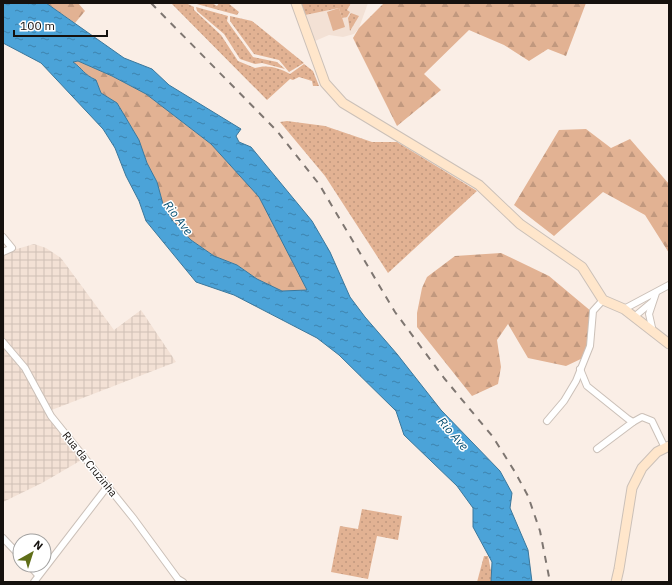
<svg xmlns="http://www.w3.org/2000/svg" width="672" height="585" font-family="'IBM Plex Sans',sans-serif">
  <style>
    .built { fill: #f3e1d5 }
    .industrial { fill: url(#industrial-grid) }
    .grass { fill: url(#grass-dots) }
    .forest { fill: url(#forest-firs) }
    .pitch { fill: #e2b293 }
    .water { fill: url(#water-ripples); stroke: #3b779b; fill-rule: evenodd }
    .lines { fill: none; stroke-linecap: round; stroke-linejoin: round }
    .street-casing { stroke: #cbc0b8; stroke-width: 8 }
    .secondary-casing { stroke: #cbc0b8; stroke-width: 11 }
    .street { stroke: #fff; stroke-width: 6 }
    .secondary { stroke: #ffe6cb; stroke-width: 9 }
    .rail { stroke: #7e7671; stroke-width: 2; stroke-dasharray: 7 7; stroke-linecap: butt }
    .labels { text-anchor: middle; stroke-width: 3; stroke-linejoin: round; paint-order: stroke }
    .street-label { font-size: 11px; fill: #15110e; stroke: #fff }
    .water-label { font-size: 12px; font-style: italic; fill: #044e71; stroke: #fff }
  </style>
  <defs>
    <pattern id="industrial-grid" width="8" height="8" patternUnits="userSpaceOnUse"><rect width="8" height="8" fill="#f3e1d5"/><path d="M0 4h8M4 0v8" fill="none" stroke="#cfc0b6"/></pattern>
    <pattern id="grass-dots" width="8" height="8" patternUnits="userSpaceOnUse"><rect width="8" height="8" fill="#e2b293"/><path d="M2 2h.1M6 6h.1" fill="none" stroke="#c1987e" stroke-width="1.8" stroke-linecap="round"/></pattern>
    <pattern id="forest-firs" width="22" height="20" patternUnits="userSpaceOnUse"><rect width="22" height="20" fill="#e2b293"/><path d="M5 1l3.5 6h-7zM16 11l3.5 6h-7z" fill="#c1987e"/></pattern>
    <pattern id="water-ripples" width="26" height="14" patternUnits="userSpaceOnUse"><rect width="26" height="14" fill="#4ba3d8"/><path d="M2 4q2-2 4 0t4 0M15 11q2-2 4 0t4 0" fill="none" stroke="#3d83ae"/></pattern>
  </defs>
  <rect width="100%" height="100%" fill="#faeee6"/>
  <polygon class="built" points="301,3 368,3 359,28 354,34 343,37 329,35 315,41"/>
  <polygon class="industrial" points="34,244 46,248 61,258 114,330 141,310 176,362 49,411 85,458 42,483 3,502 3,253"/>
  <g class="grass">
    <path d="M 171,3 L 186,3 L 194,7 L 194,10 L 221,35 L 238,61 L 255,68 C 267,64 280,68 290,74 L 304,64 L 313,71 L 319,86 L 313,86 L 312,81 L 299,77 L 293,80 L 290,79 L 267,100 Z"/>
    <polygon points="193,3 212,3 217,6 219,3 228,3 239,12 237,15"/>
    <polygon points="301,3 351,3 347,10 350,12 347,17 342,18 339,8 305,15"/>
    <polygon points="196,7 228,16 227,21 253,57 277,62 285,69 262,63 255,64 240,59 224,34 197,11"/>
    <polygon points="351,13 359,16 350,31 348,18"/>
    <polygon points="230,16 252,21 304,63 289,72 279,60 254,54 230,21"/>
    <polygon points="287,121 325,126 372,142 397,142 477,191 388,273 325,176 280,122"/>
    <polygon points="362,509 402,516 398,540 377,536 368,579 331,572 340,526 358,529"/>
    <polygon points="484,556 488,556 491,571 491,582 477,582"/>
  </g>
  <g class="forest">
    <polygon points="46,3 78,3 85,11 75,23"/>
    <polygon points="384,3 586,3 566,56 548,49 529,61 504,45 469,30 424,74 441,90 397,126 353,38 359,28"/>
    <polygon points="78,61 112,76 146,94 211,144 259,197 308,290 282,291 257,279 237,265 214,256 191,240 172,220 163,204 157,182 147,163 139,140 117,103 101,93 96,80 83,74 79,66 72,62"/>
    <polygon points="586,129 611,148 630,139 669,184 669,253 645,215 603,192 554,236 514,205 559,130"/>
    <polygon points="501,253 549,276 592,312 591,330 585,357 566,366 528,358 508,324 497,340 501,367 498,384 472,396 417,327 417,313 422,288 427,277 455,256"/>
  </g>
  <polygon class="pitch" points="339,8 345,27 333,31 327,12"/>
  <path class="water" d="M 3,3 L 46,3 L 124,58 L 152,69 L 169,85 L 241,129 L 236,136 L 239,142 L 251,147 L 312,221 L 330,252 L 350,297 L 365,317 L 397,354 L 441,410 L 500,471 L 512,493 L 510,508 L 528,550 L 532,582 L 491,582 L 492,562 L 473,527 L 473,508 L 457,486 L 404,435 L 396,411 L 339,355 L 317,338 L 234,295 L 196,282 L 146,221 L 139,201 L 126,176 L 115,148 L 103,129 L 41,63 L 3,43 ZM 78,61 L 112,76 L 146,94 L 211,144 L 259,197 L 307,290 L 282,291 L 257,279 L 237,265 L 214,256 L 191,240 L 172,220 L 163,204 L 157,182 L 147,163 L 139,140 L 126,118 L 117,103 L 101,93 L 96,80 C 83,74 83,69 73,62 Z"/>
  <g class="lines">
    <g class="street-casing">
      <g id="street">
        <polyline points="3,237 12,248 3,252"/>
        <polyline points="624,309 669,285"/>
        <polyline points="634,317 652,302"/>
        <polyline points="653,332 649,314 656,293"/>
        <polyline points="3,342 25,368 51,416 134,519 178,579 183,582"/>
        <polyline points="580,369 587,386 628,419 633,422 642,417 652,421 665,448"/>
        <polyline points="547,421 564,401 576,381 590,346 593,311 603,300"/>
        <polyline points="597,449 633,422"/>
        <polyline points="3,538 20,556"/>
        <polyline points="29,565 38,575"/>
        <polyline points="34,582 107,487"/>
      </g>
    </g>
    <g class="secondary-casing">
      <g id="secondary">
        <polyline points="296,3 325,83 343,103 479,185 520,224 582,267 603,300 624,309 669,344"/>
        <polyline points="616,582 619,569 632,488 642,468 657,452 669,446"/>
      </g>
    </g>
    <use href="#street" class="street"/>
    <use href="#secondary" class="secondary"/>
    <polyline class="rail" points="151,3 277,131 319,184 395,312 444,378 493,437 515,472 528,496 540,531 550,582"/>
  </g>
  <g class="labels">
    <g class="street-label">
      <text transform="translate(90 464) rotate(51)" y="4">Rua da Cruzinha</text>
    </g>
    <g class="water-label">
      <text transform="translate(178 218) rotate(53)" y="4">Rio Ave</text>
      <text transform="translate(453 434) rotate(49)" y="4">Rio Ave</text>
    </g>
  </g>
  <rect width="672" height="585" fill="none" stroke="#15110e" stroke-width="8"/>
  <g transform="translate(32 553) rotate(39)"><circle r="19" fill="#ffffff" stroke="#a1a09f"/>
  <path d="M0-3L7 15L0 10L-7 15Z" fill="#5f6e18"/>
  <text y="-6" font-size="11" font-weight="bold" text-anchor="middle" fill="#15110e">N</text>
  </g>
  <path d="M14 30v6h93v-6" fill="none" stroke="#15110e" stroke-width="2"/>
  <text x="20" y="30" font-size="12" fill="#15110e" stroke="#ffffff" stroke-width="3" paint-order="stroke">100 m</text>
</svg>
